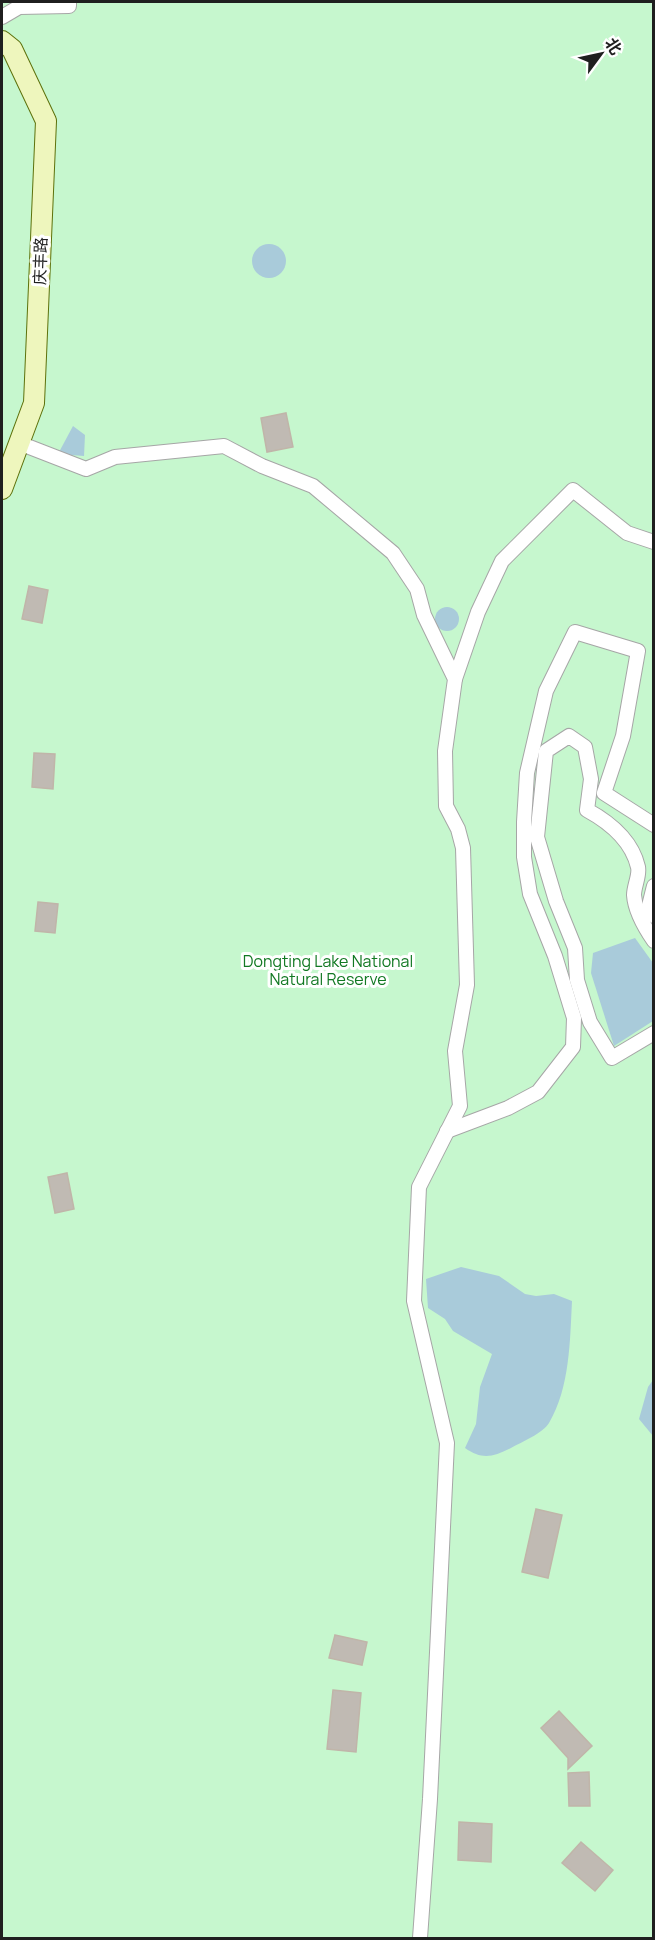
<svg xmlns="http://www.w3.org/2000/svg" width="655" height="1940" font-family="Manrope,'Noto Sans SC',sans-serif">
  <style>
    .park { fill: #c6f7ce }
    .water { fill: #a9cbda }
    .building { fill: #c0bab3; stroke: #c0b5a9; stroke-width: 1.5 }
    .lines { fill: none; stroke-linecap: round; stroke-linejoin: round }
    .street-casing { stroke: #a6a6a6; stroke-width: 16 }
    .secondary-casing { stroke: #5d710b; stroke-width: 22 }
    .street { stroke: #fff; stroke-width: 14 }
    .secondary { stroke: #eef6bd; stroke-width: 20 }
    .labels { text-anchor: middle; stroke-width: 6; stroke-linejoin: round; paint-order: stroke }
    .street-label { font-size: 16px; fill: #1f1f1f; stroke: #fff }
    .park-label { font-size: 16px; fill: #127923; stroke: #fff }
  </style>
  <rect width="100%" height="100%" fill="#efede6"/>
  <rect class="park" x="2" y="2" width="651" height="1936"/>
  <g class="water">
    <circle cx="269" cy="261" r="17"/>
    <polygon points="73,426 85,435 84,456 58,454"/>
    <circle cx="447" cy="619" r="12"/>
    <polygon points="635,938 653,963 653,1021 614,1046 591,973 593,953"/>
    <path d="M 461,1267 L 499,1276 L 525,1294 L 536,1296 L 554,1294 L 572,1301 C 570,1340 570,1388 549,1423 C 543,1433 522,1442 511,1448 C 493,1457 482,1460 465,1448 L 476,1424 L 480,1387 L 492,1354 L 453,1331 L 445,1319 L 428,1308 L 426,1279 Z"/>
    <polygon points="653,1380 653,1436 639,1419 648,1387"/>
  </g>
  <g class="building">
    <polygon points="286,413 293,447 267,452 261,418"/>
    <polygon points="29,586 48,590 42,623 22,619"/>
    <polygon points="34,753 55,754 53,789 32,787"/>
    <polygon points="38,902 58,904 55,933 35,931"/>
    <polygon points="67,1173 74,1209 55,1213 48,1177"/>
    <polygon points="536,1509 562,1515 548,1578 522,1572"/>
    <polygon points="335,1635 367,1642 362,1665 329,1658"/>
    <polygon points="333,1690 361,1693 356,1752 327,1749"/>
    <polygon points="559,1711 592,1746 568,1769 568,1758 541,1728"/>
    <polygon points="589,1772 590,1806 569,1806 568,1773"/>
    <polygon points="459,1822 492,1824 491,1862 458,1860"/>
    <polygon points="581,1842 613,1870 595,1891 562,1863"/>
  </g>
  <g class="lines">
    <g class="street-casing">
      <g id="street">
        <polyline points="2,17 19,7 69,6 69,2"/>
        <polyline points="19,443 86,469 115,457 224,446 262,466 313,486 393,553 417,589 424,615 455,679 445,751 446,806 458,829 463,848 467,985 455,1051 460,1106 419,1187 414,1301 447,1443 430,1799 420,1938"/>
        <polyline points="455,679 478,612 502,561 573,490 627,533 654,542"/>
        <polyline points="654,886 649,906 654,916"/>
        <path d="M 654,941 C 645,928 635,911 634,895 C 634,886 640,875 638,867 C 632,841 609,822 587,810 L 591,779 L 585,747 L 569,736 L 546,751 L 537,837 L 556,901 L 575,948 L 577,980 L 590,1022 L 612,1058 L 654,1033"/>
        <polyline points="447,1131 508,1108 538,1092 573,1047 574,1018 555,956 530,894 524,857 524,822 527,773 546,691 575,632 638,651 623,736 604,793 654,825"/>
      </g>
    </g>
    <g class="secondary-casing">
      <polyline id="secondary" points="2,41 12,49 46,121 34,403 2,489"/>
    </g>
    <use href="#street" class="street"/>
    <use href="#secondary" class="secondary"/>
  </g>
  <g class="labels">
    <g class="street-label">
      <text transform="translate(40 261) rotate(-88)" y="6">庆丰路</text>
    </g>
    <g class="park-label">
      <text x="328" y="967">Dongting Lake National<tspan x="328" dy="18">Natural Reserve</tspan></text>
    </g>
  </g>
  <rect width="655" height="1940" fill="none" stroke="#1f1f1f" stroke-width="6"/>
  <g transform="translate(601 54) rotate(57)" stroke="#ffffff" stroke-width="4.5" paint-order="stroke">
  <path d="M0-4.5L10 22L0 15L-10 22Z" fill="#1f1f1f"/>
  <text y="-9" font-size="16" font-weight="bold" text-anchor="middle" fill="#1f1f1f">北</text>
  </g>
</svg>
